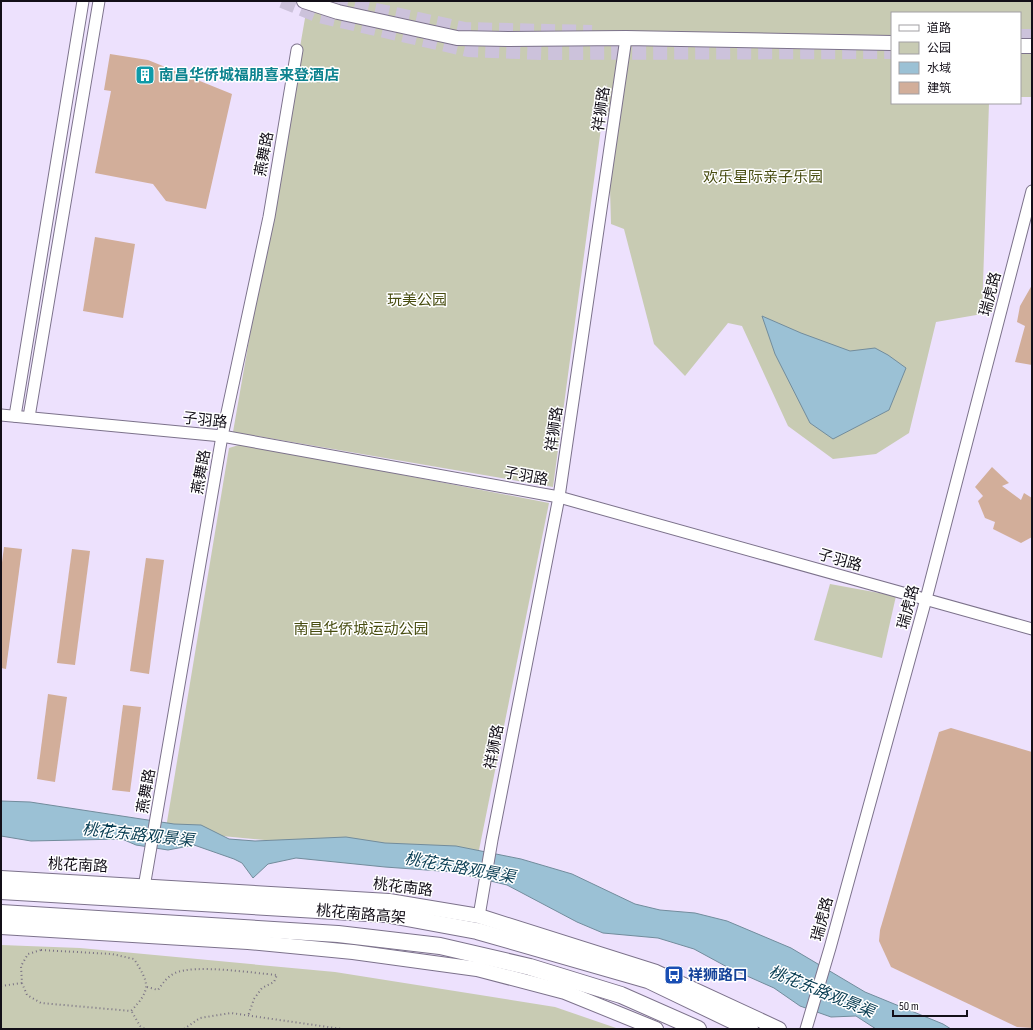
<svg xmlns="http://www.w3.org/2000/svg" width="1033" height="1030" font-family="'Sofia Sans Condensed','Noto Sans SC',sans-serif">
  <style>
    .green { fill: #c8cbb3 }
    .water { fill: #9bc1d5; stroke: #728c9c }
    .building { fill: #d2ae9a }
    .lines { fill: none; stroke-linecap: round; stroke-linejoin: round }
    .major-tunnel { stroke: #ccc2db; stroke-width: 14; stroke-dasharray: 14 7; stroke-linecap: butt }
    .minor-casing { stroke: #7c728b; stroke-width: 13 }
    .major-casing { stroke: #7c728b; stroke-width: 16 }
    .highway-casing { stroke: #7c728b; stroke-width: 18 }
    .path { stroke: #7a7284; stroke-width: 2; stroke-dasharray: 1 3; stroke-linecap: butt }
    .minor { stroke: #fff; stroke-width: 11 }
    .major { stroke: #fff; stroke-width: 14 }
    .highway { stroke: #fff; stroke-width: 16 }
    .labels { text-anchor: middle; stroke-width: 3; stroke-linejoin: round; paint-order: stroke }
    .culture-label { font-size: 15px; font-weight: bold; fill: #0d838f; stroke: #fff; text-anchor: start }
    .street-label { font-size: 15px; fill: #130f18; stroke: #fff }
    .park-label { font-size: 15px; fill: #474c10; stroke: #fff }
    .transit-label { font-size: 15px; font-weight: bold; fill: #164399; stroke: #fff; text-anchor: start }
    .water-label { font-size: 16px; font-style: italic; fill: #063b51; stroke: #fff }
  </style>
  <rect width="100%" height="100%" fill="#ede1fd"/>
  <g class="green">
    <polygon points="308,1 1032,1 1032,97 1020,97 1020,13 892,13 892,103 989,103 982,314 936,322 909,433 876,454 833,459 788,426 742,326 728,323 685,376 654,344 624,229 611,224 607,83 553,487 233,432"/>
    <polygon points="242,444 549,503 477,860 201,834 166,828 229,448"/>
    <polygon points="830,584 896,596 882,658 814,640"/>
    <polygon points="1,945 80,948 335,972 555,1007 619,1029 1,1029"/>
  </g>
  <g class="water">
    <polygon points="762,316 801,333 850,351 875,348 888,355 906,368 889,410 833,439 810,423 775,354"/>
    <polygon points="1,801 30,802 174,824 201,825 229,839 255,841 346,837 385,843 456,846 521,859 572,874 635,904 660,910 695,913 727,921 791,948 865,992 943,1024 951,1029 876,1029 856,1016 831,1017 800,1006 774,988 729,968 694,949 658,938 603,933 577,922 507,885 454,872 385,867 296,858 268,864 253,878 242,863 234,859 194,845 168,850 136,845 122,839 31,841 1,836"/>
  </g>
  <g class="building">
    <polygon points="110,54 148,60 232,94 206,209 166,201 153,184 95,173 111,91 104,90"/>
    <polygon points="95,237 135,244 123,318 83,311"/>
    <polygon points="1032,285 1032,365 1015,362 1025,326 1017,322 1020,306"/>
    <polygon points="992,467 1009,483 1002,486 1021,500 1024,493 1032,498 1032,537 1021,543 993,529 995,522 985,518 978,501 983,496 975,487"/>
    <polygon points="4,547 22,549 6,669 1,668 1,570"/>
    <polygon points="72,549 90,551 75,665 57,663"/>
    <polygon points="146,558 164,560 149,674 130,671"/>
    <polygon points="48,694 67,697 55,782 37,779"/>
    <polygon points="123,705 141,707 130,792 112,790"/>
    <polygon points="951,728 1032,752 1032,1028 1017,1027 891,967 879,941 880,930 939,732"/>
  </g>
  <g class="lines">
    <g class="major-tunnel">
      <polyline points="282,1 319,16 468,50 542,53 892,52"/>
      <polyline points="334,1 465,29 592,32"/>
      <polyline points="1020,36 1032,36"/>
    </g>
    <g class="minor-casing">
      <g id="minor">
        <polyline points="1,415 222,436 559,497 1032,629"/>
        <polyline points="15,416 83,1"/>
        <polyline points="29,417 99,1"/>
        <polyline points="143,893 222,436 269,217 297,50"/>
        <polyline points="479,916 492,840 559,497 626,38"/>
        <polyline points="806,1029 830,948 926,599 1032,191"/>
      </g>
    </g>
    <g class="major-casing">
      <g id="major">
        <polyline points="304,1 338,12 457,38 508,39 626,38 892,43"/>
        <polyline points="1020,46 1032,46"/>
        <polyline points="1,878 389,901 479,916 656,972 779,1029"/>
        <polyline points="1,927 248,942 353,952 477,969 565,992 656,1029"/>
      </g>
    </g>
    <g class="highway-casing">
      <g id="highway">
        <polyline points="1,891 385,914 477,931 648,980 750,1029"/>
        <polyline points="1,913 338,934 440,946 530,967 621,995 698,1029"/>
      </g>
    </g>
    <g class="path">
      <path d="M 41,950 L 112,954 L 134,959 C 149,983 152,989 131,1011 L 41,1003 L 27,995 L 22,983 L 21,966 L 28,954 Z"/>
      <polyline points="1,986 22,983"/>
      <path d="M 147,987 L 158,990 C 163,983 167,977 175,973 C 195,964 253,973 277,975 L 274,982 L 262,988 L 254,999 L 248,1016"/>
      <polyline points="132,1012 140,1026 145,1029"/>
      <polyline points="184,1029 200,1018 231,1013 342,1029"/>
      <polyline points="556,1029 588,1029"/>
    </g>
    <use href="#minor" class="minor"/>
    <use href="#major" class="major"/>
    <use href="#highway" class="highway"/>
  </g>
  <defs>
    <g id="building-square" transform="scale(1)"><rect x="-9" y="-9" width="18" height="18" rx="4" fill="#0f9aa8" stroke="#fff"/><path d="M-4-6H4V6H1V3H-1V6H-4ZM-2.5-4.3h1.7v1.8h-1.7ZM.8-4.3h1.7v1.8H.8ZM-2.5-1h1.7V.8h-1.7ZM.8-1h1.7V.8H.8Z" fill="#fff"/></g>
    <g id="bus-square" transform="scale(1)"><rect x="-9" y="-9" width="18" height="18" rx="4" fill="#1a4fb4" stroke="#fff"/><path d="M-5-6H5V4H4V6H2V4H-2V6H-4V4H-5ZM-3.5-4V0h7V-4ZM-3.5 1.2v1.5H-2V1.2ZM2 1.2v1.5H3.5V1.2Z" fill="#fff"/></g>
  </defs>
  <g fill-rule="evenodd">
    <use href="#building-square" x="145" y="75"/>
    <use href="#bus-square" x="674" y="975"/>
  </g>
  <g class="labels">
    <g class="culture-label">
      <text x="159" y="80">南昌华侨城福朋喜来登酒店</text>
    </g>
    <g class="street-label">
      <text transform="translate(601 109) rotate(-82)" y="5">祥狮路</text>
      <text transform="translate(264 154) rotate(-80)" y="5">燕舞路</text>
      <text transform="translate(990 294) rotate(-75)" y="5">瑞虎路</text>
      <text transform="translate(205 420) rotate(6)" y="5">子羽路</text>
      <text transform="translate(554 429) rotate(-82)" y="5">祥狮路</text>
      <text transform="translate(201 472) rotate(-80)" y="5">燕舞路</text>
      <text transform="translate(526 476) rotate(10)" y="5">子羽路</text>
      <text transform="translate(840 560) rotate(16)" y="5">子羽路</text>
      <text transform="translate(908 607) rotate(-75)" y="5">瑞虎路</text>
      <text transform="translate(494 747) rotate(-79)" y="5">祥狮路</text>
      <text transform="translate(146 791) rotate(-80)" y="5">燕舞路</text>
      <text transform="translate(78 865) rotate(3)" y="5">桃花南路</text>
      <text transform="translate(403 887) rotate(7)" y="5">桃花南路</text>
      <text transform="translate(361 914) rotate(5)" y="5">桃花南路高架</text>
      <text transform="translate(822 919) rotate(-75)" y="5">瑞虎路</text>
    </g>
    <g class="park-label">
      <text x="763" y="182">欢乐星际亲子乐园</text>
      <text x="417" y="305">玩美公园</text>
      <text x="361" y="634">南昌华侨城运动公园</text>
    </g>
    <g class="transit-label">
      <text x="688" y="980">祥狮路口</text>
    </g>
    <g class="water-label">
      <text transform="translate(138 834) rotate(6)" y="6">桃花东路观景渠</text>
      <text transform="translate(460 867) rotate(10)" y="6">桃花东路观景渠</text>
      <text transform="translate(822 991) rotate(22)" y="6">桃花东路观景渠</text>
    </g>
  </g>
  <rect width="1033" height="1030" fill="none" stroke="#130f18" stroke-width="4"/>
  <rect x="891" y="12" width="130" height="92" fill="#ffffff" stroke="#a19fa3"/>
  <rect x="899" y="25" width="20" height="6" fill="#ffffff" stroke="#a19fa3"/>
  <text x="927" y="32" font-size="12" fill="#130f18">道路</text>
  <rect x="899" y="42" width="20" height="12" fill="#c8cbb3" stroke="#a19fa3"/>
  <text x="927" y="52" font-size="12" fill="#130f18">公园</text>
  <rect x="899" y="62" width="20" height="12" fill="#9bc1d5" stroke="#a19fa3"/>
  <text x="927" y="72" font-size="12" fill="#130f18">水域</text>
  <rect x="899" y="82" width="20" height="12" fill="#d2ae9a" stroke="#a19fa3"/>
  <text x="927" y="92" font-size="12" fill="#130f18">建筑</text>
  <path d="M893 1010v6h74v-6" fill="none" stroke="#130f18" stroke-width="2"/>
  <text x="899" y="1010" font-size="12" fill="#130f18" stroke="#ffffff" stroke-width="3" paint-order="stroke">50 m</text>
</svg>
